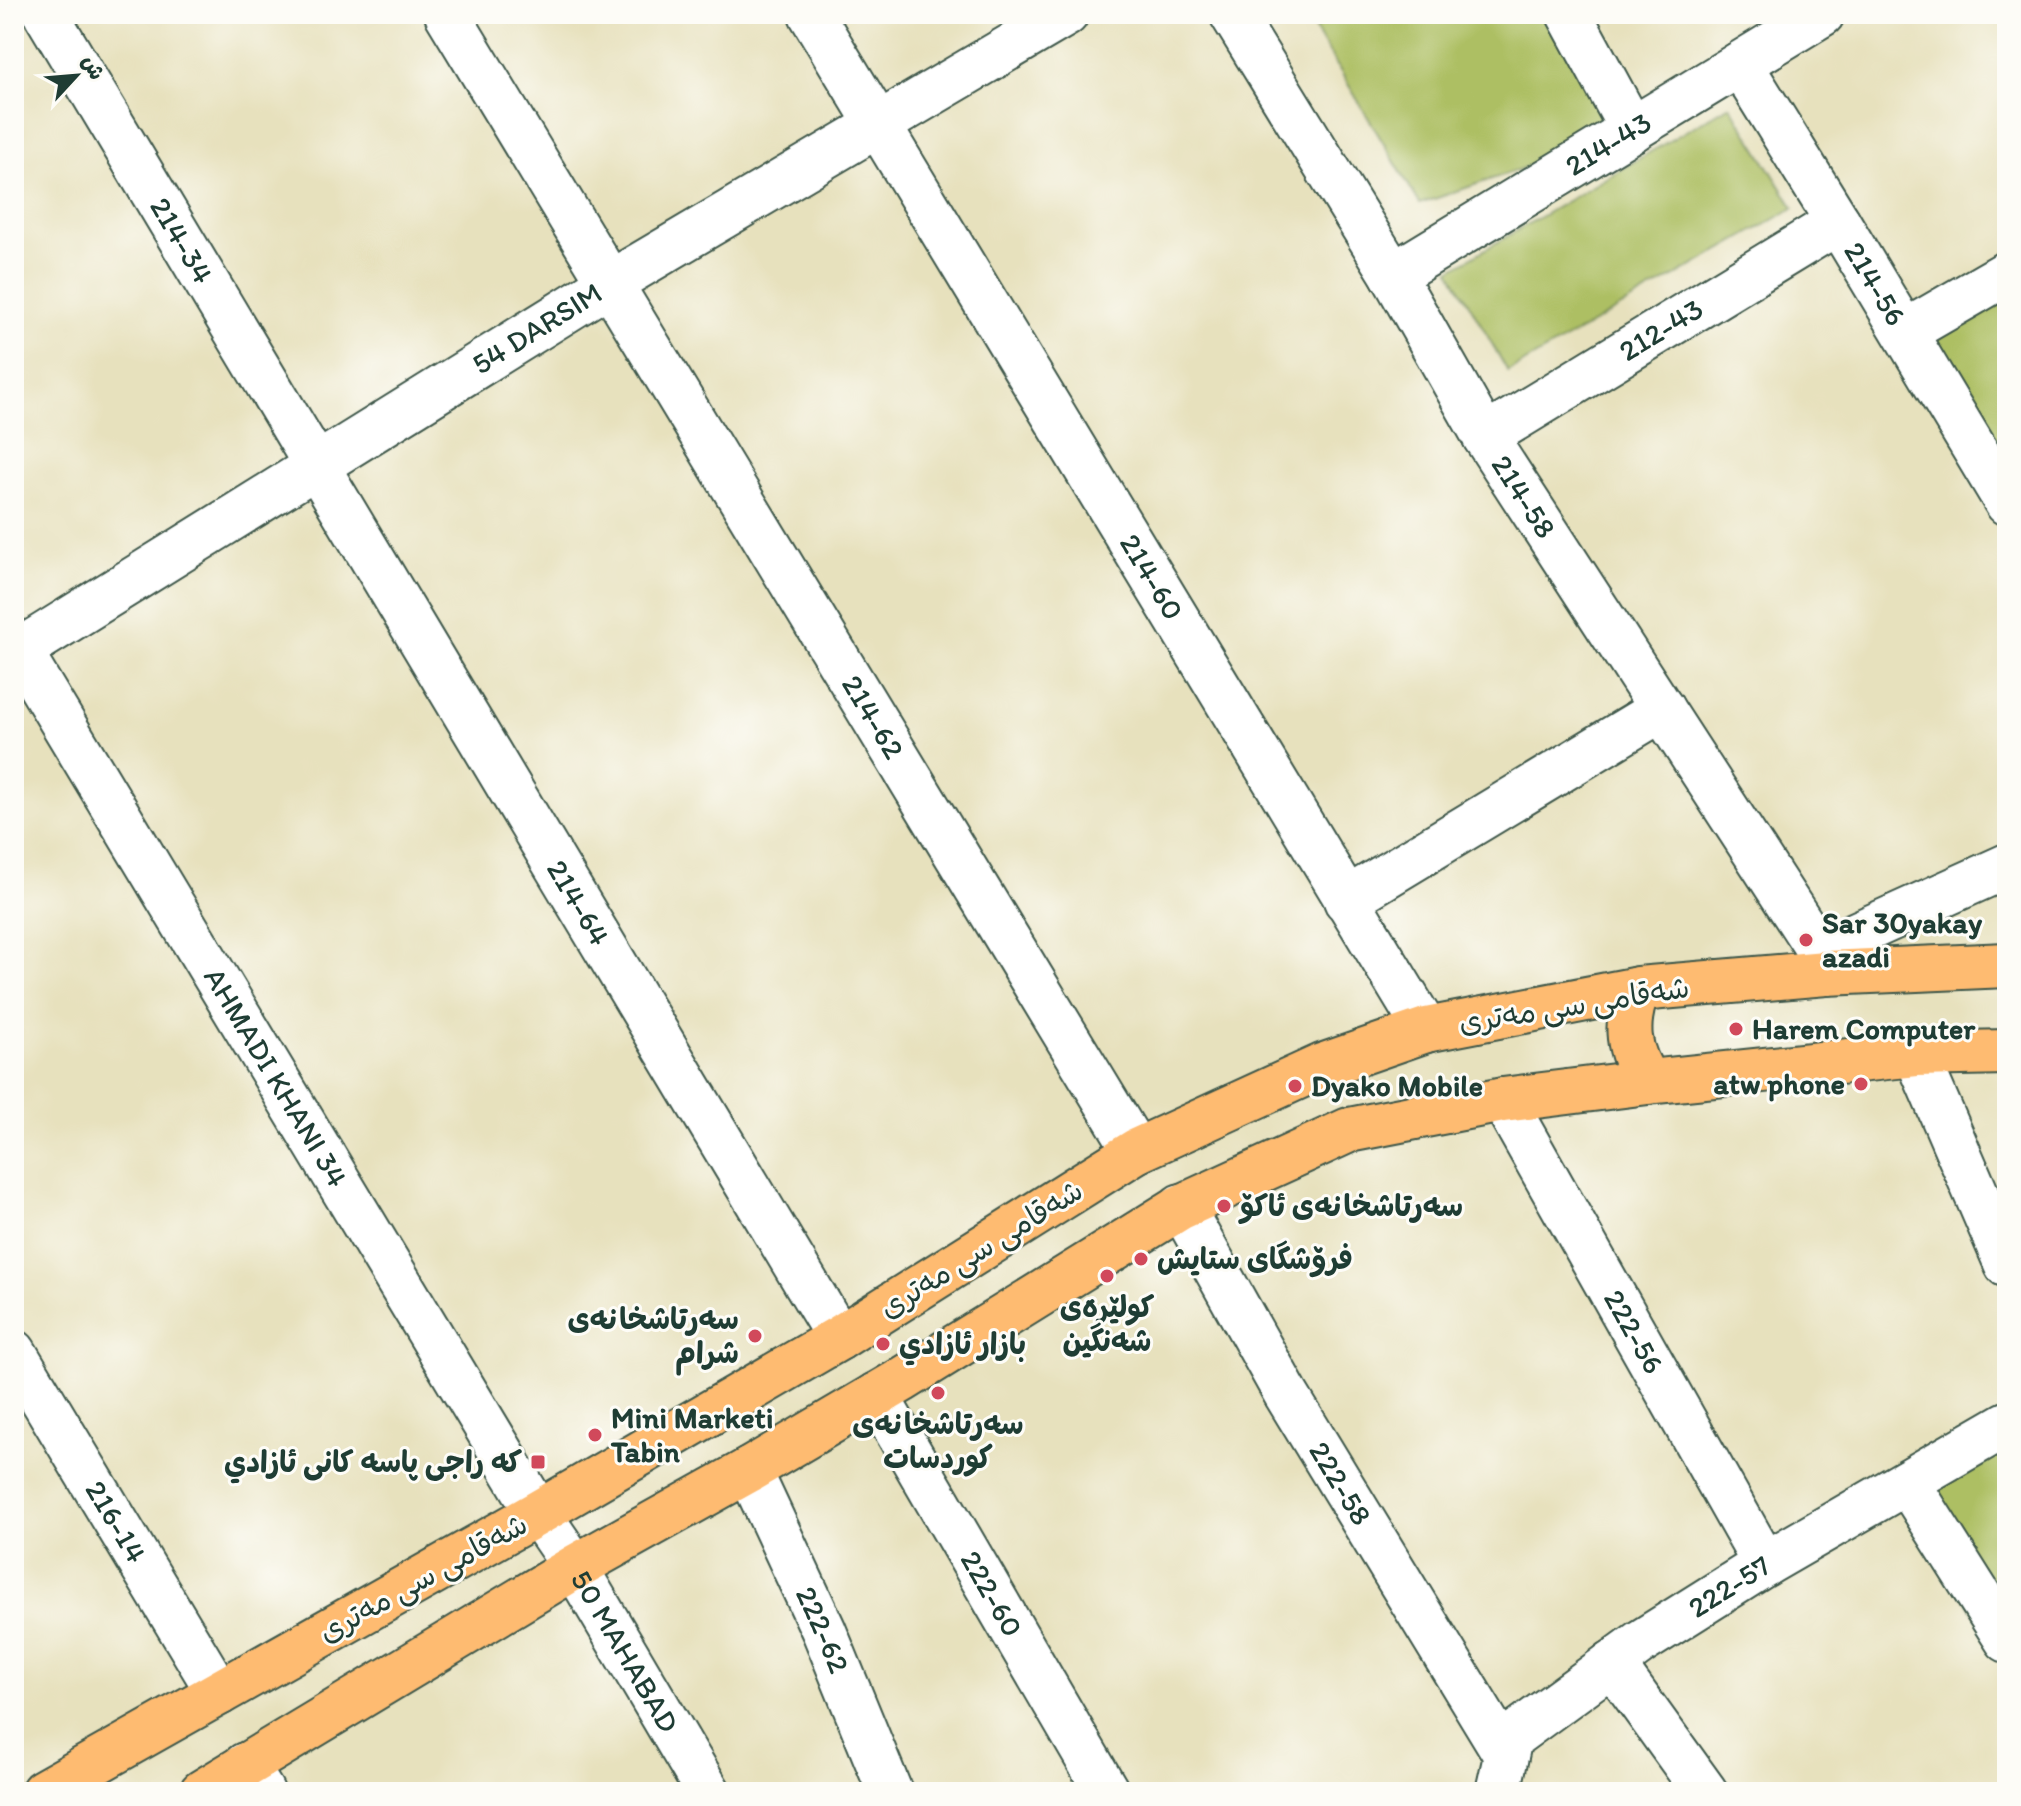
<svg xmlns="http://www.w3.org/2000/svg" width="2021" height="1806" font-family="Itim,'Playpen Sans Arabic',sans-serif">
  <style>
    .park { fill: #adbf63; stroke: #667e4c; stroke-width: 2 }
    .lines { fill: none; stroke-linecap: round; stroke-linejoin: round }
    .minor-casing { stroke: #3d5649; stroke-width: 48 }
    .major-casing { stroke: #3d5649; stroke-width: 48 }
    .minor { stroke: #fff; stroke-width: 44 }
    .major { stroke: #febb71; stroke-width: 44 }
    .poi-dot { fill: #d1495b; stroke: #fdfcf7; stroke-width: 3 }
    .labels { text-anchor: middle; stroke-width: 6; stroke-linejoin: round; paint-order: stroke }
    .street-label { font-size: 30px; fill: #1f3d34; stroke: #fdfcf7 }
    .poi-label { font-size: 30px; font-weight: bold; fill: #1f3d34; stroke: #fdfcf7; text-anchor: start }
  </style>
  <rect width="100%" height="100%" fill="#fdfcf7"/>
  <filter id="ink" filterUnits="userSpaceOnUse"><feTurbulence type="fractalNoise" baseFrequency=".0125" numOctaves="2"/><feDisplacementMap in="SourceGraphic" scale="16" xChannelSelector="R" yChannelSelector="G"/><feConvolveMatrix kernelMatrix="1 2 1 2 8 2 1 2 1" color-interpolation-filters="sRGB"/></filter>
  <filter id="wash" filterUnits="userSpaceOnUse"><feTurbulence type="fractalNoise" baseFrequency=".006" numOctaves="4" result="noise"/><feDisplacementMap in="SourceGraphic" scale="32" xChannelSelector="R" yChannelSelector="G"/><feGaussianBlur stdDeviation="1.8" result="paint"/><feColorMatrix in="noise" values="0 0 0 0 0 0 0 0 0 0 0 0 0 0 0 0 0 1.4 0 .05"/><feComposite in="paint" operator="in"/></filter>
  <g filter="url(#wash)">
    <rect width="100%" height="100%" fill="#e7e1bd"/>
    <g class="park">
      <polygon points="1306,14 1545,14 1632,130 1420,204"/>
      <polygon points="1730,105 1794,208 1508,372 1450,270"/>
      <polygon points="2007,287 2007,475 1905,332"/>
      <polygon points="2007,1443 2007,1663 1905,1509"/>
    </g>
  </g>
  <g filter="url(#ink)">
    <g class="lines">
      <g class="minor-casing">
        <g id="minor">
          <path id="s1" d="M 46,14 L 839,1338"/>
          <path id="s2" d="M 447,14 L 1136,1151"/>
          <path id="s3" d="M 811,14 L 1426,1030"/>
          <path id="s4" d="M 1232,14 L 1393,275 L 1485,437 L 1819,951 L 1826,973"/>
          <polyline points="1569,14 1632,130"/>
          <path id="s5" d="M 1740,64 L 1838,222 L 2007,503"/>
          <path id="s6" d="M 1393,275 L 1822,14"/>
          <polyline points="1905,332 2007,273"/>
          <path id="s7" d="M 1485,437 L 1838,222"/>
          <path id="s8" d="M 14,642 L 538,1513 L 575,1567 L 708,1792"/>
          <path id="s9" d="M 14,654 L 610,283 L 1066,14"/>
          <polyline points="1346,900 1662,709"/>
          <polyline points="1819,951 2007,866"/>
          <polyline points="1916,1054 2007,1265"/>
          <path id="s10" d="M 1503,1100 L 1765,1564"/>
          <path id="s11" d="M 1181,1206 L 1286,1394 L 1506,1755"/>
          <path id="s12" d="M 14,1352 L 219,1693"/>
          <path id="s13" d="M 876,1395 L 1107,1792"/>
          <path id="s14" d="M 749,1470 L 824,1631 L 890,1792"/>
          <polyline points="1907,1482 2007,1640"/>
          <polyline points="1612,1663 1705,1792"/>
          <polyline points="245,1765 262,1792"/>
          <path id="s15" d="M 1498,1792 L 1510,1738 L 1641,1642 L 1765,1564 L 2007,1424"/>
        </g>
      </g>
      <g class="major-casing">
        <g id="major">
          <path d="M 1638,989 C 1624,1024 1627,1051 1648,1082"/>
          <polyline points="43,1792 538,1513 839,1338 1136,1151 1322,1066 1426,1030 1638,989 1826,973 2007,965"/>
          <polyline points="202,1792 575,1567 749,1470 902,1380 1179,1208 1349,1130 1503,1100 1648,1082 1916,1054 2007,1052"/>
        </g>
      </g>
      <use href="#minor" class="minor"/>
      <use href="#major" class="major"/>
    </g>
  </g>
  <g class="poi-dot">
    <circle cx="1806" cy="940" r="8"/>
    <circle cx="1736" cy="1029" r="8"/>
    <circle cx="1861" cy="1084" r="8"/>
    <circle cx="1295" cy="1086" r="8"/>
    <circle cx="1224" cy="1206" r="8"/>
    <circle cx="1141" cy="1259" r="8"/>
    <circle cx="1107" cy="1276" r="8"/>
    <circle cx="755" cy="1336" r="8"/>
    <circle cx="883" cy="1344" r="8"/>
    <circle cx="938" cy="1393" r="8"/>
    <circle cx="595" cy="1435" r="8"/>
    <rect x="530" y="1454" width="16" height="16" rx="4"/>
  </g>
  <g class="labels">
    <g class="street-label">
      <text dy="10" stroke="none"><textPath href="#s6" startOffset="252">214-43</textPath></text>
      <text dy="10" stroke="none"><textPath href="#s1" startOffset="264">214-34</textPath></text>
      <text dy="10" stroke="none"><textPath href="#s5" startOffset="258">214-56</textPath></text>
      <text dy="10" stroke="none"><textPath href="#s9" startOffset="616">54 DARSIM</textPath></text>
      <text dy="10" stroke="none"><textPath href="#s7" startOffset="206">212-43</textPath></text>
      <text dy="10" stroke="none"><textPath href="#s4" startOffset="564">214-58</textPath></text>
      <text dy="10" stroke="none"><textPath href="#s3" startOffset="658">214-60</textPath></text>
      <text dy="10" stroke="none"><textPath href="#s2" startOffset="822">214-62</textPath></text>
      <text dy="10" stroke="none"><textPath href="#s1" startOffset="1036">214-64</textPath></text>
      <text transform="translate(1574 1005) rotate(-9)" y="10">شەقامی سی مەتری</text>
      <text dy="10" stroke="none"><textPath href="#s8" startOffset="508">AHMADI KHANI 34</textPath></text>
      <text transform="translate(981 1249) rotate(-32)" y="10">شەقامی سی مەتری</text>
      <text dy="10" stroke="none"><textPath href="#s10" startOffset="266">222-56</textPath></text>
      <text dy="10" stroke="none"><textPath href="#s11" startOffset="320">222-58</textPath></text>
      <text dy="10" stroke="none"><textPath href="#s12" startOffset="198">216-14</textPath></text>
      <text transform="translate(423 1578) rotate(-29)" y="10">شەقامی سی مەتری</text>
      <text dy="10" stroke="none"><textPath href="#s15" startOffset="322">222-57</textPath></text>
      <text dy="10" stroke="none"><textPath href="#s13" startOffset="230">222-60</textPath></text>
      <text dy="10" stroke="none"><textPath href="#s14" startOffset="176">222-62</textPath></text>
      <text dy="10" stroke="none"><textPath href="#s8" startOffset="1180">50 MAHABAD</textPath></text>
    </g>
    <g class="poi-label">
      <text x="1822" y="933">Sar 30yakay<tspan x="1822" dy="34">azadi</tspan></text>
      <text x="1752" y="1039">Harem Computer</text>
      <text x="1845" y="1094" text-anchor="end">atw phone</text>
      <text x="1311" y="1096">Dyako Mobile</text>
      <text x="1240" y="1216">سە‌رتاشخانە‌ی ئاكۆ</text>
      <text x="1157" y="1269">فرۆشگای ستایش</text>
      <text x="1107" y="1317" text-anchor="middle">كولێرە‌ی<tspan x="1107" dy="34">شە‌نگین</tspan></text>
      <text x="739" y="1329" text-anchor="end">سە‌رتاشخانە‌ی<tspan x="739" dy="34">شرام</tspan></text>
      <text x="899" y="1354">بازار ئازادي</text>
      <text x="611" y="1428">Mini Marketi<tspan x="611" dy="34">Tabin</tspan></text>
      <text x="938" y="1434" text-anchor="middle">سە‌رتاشخانە‌ی<tspan x="938" dy="34">كوردسات</tspan></text>
      <text x="522" y="1472" text-anchor="end">كه راجى پاسه كانى ئازادي</text>
    </g>
  </g>
  <rect width="2021" height="1806" fill="none" stroke="#fdfcf7" stroke-width="48"/>
  <g transform="translate(76 76) rotate(64)" stroke="#fdfcf7" stroke-width="6" paint-order="stroke">
  <path d="M0-6L14 30L0 20L-14 30Z" fill="#1f3d34"/>
  <text y="-12" font-size="22" font-weight="bold" text-anchor="middle" fill="#1f3d34">ش</text>
  </g>
</svg>
